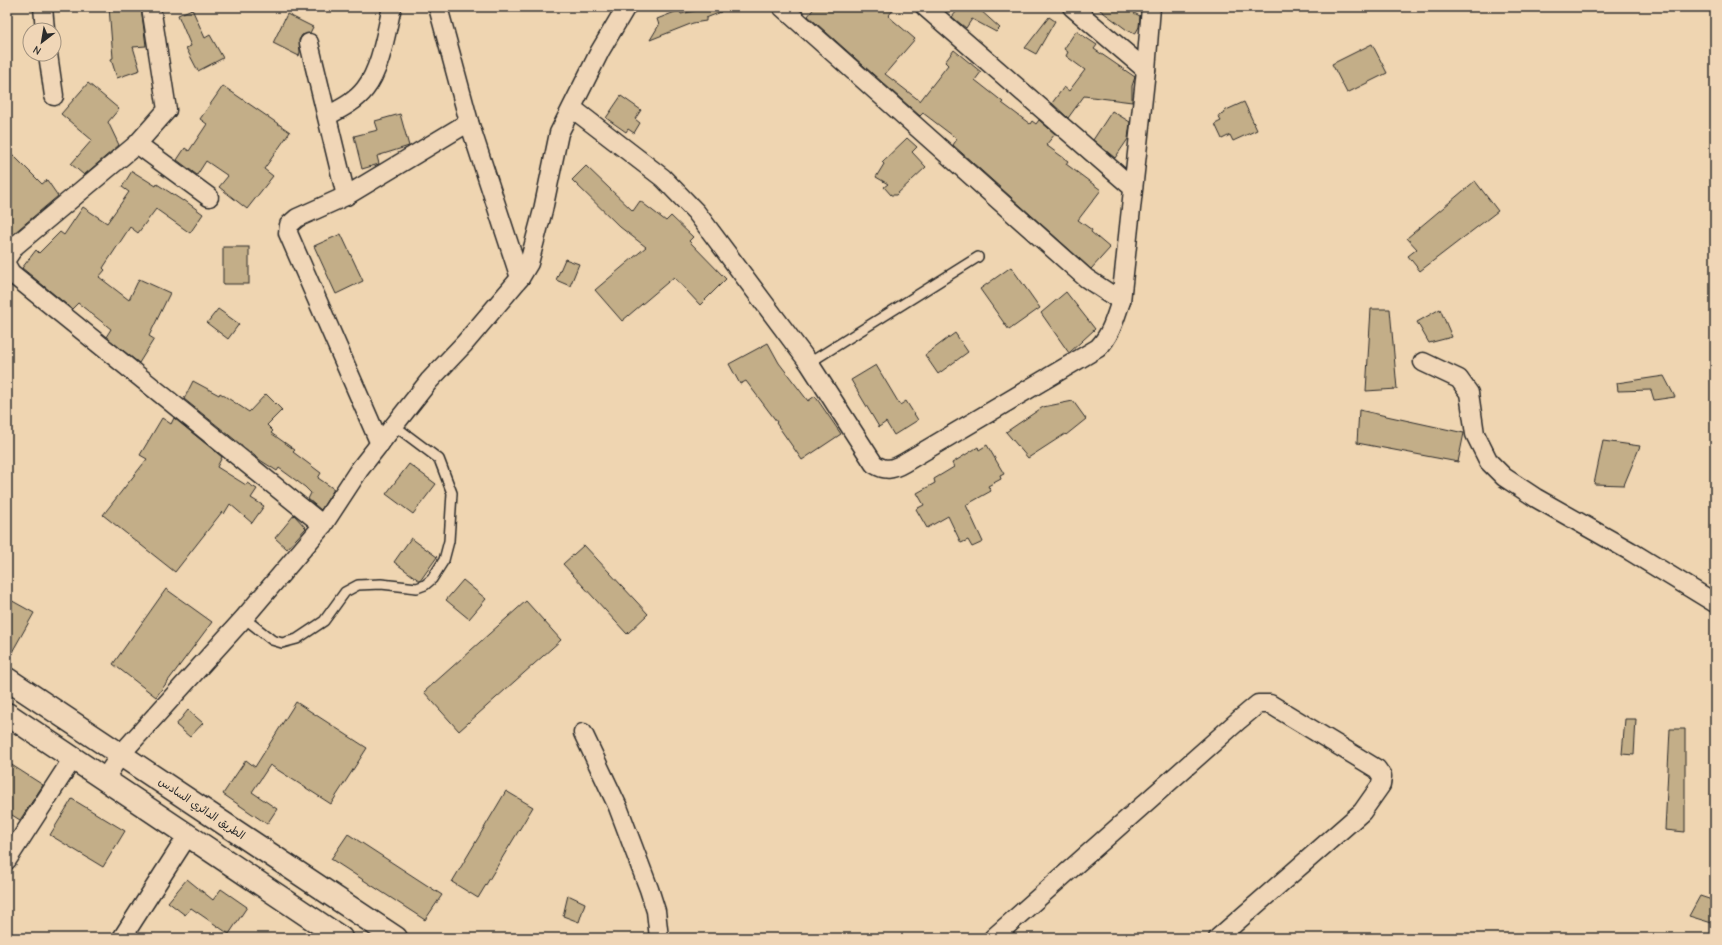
<svg xmlns="http://www.w3.org/2000/svg" width="1722" height="945" font-family="'Comic Neue','Playpen Sans Arabic',sans-serif">
  <style>
    .building { fill: #c3ae88; stroke: #2b2b2b }
    .lines { fill: none; stroke-linecap: round; stroke-linejoin: round }
    .lane-casing { stroke: #2b2b2b; stroke-width: 12 }
    .street-casing { stroke: #2b2b2b; stroke-width: 21 }
    .highway-casing { stroke: #2b2b2b; stroke-width: 25 }
    .lane { stroke: #f0d6b7; stroke-width: 9 }
    .street { stroke: #f0d6b7; stroke-width: 18 }
    .highway { stroke: #f0d6b7; stroke-width: 22 }
    .labels { text-anchor: middle; stroke-width: 3.5; stroke-linejoin: round; paint-order: stroke }
    .street-label { font-size: 11px; fill: #2b2b2b; stroke: #f0d6b7 }
  </style>
  <rect width="100%" height="100%" fill="#efd5b1"/>
  <filter id="ink" filterUnits="userSpaceOnUse"><feTurbulence type="fractalNoise" baseFrequency=".025" numOctaves="2"/><feDisplacementMap in="SourceGraphic" scale="8" xChannelSelector="R" yChannelSelector="G"/><feConvolveMatrix kernelMatrix="1 2 1 2 8 2 1 2 1" color-interpolation-filters="sRGB"/></filter>
  <g filter="url(#ink)">
    <g class="building">
      <polygon points="109,7 141,7 146,46 133,47 140,70 117,78 111,59 113,58"/>
      <polygon points="711,7 719,7 721,12 706,18 706,21 693,23 650,40 659,25 657,19 680,10 681,14"/>
      <polygon points="815,7 896,7 888,16 915,39 885,74 920,101 948,65 945,62 954,50 981,72 975,80 1003,102 1002,103 1030,124 1032,121 1036,124 1039,120 1055,134 1046,145 1068,161 1066,164 1101,190 1078,220 1092,230 1091,232 1110,248 1091,269 953,145 957,139 923,113 920,116 808,16"/>
      <polygon points="951,7 980,7 979,9 1000,28 996,32 972,19 966,28 952,17 957,11"/>
      <polygon points="1096,7 1137,7 1134,13 1140,16 1139,27 1135,34 1127,30"/>
      <polygon points="192,9 205,38 210,35 223,58 198,71 186,48 191,46 178,15"/>
      <polygon points="287,14 313,27 310,33 302,35 299,40 300,52 299,56 273,43"/>
      <polygon points="1049,17 1055,21 1036,54 1025,48"/>
      <polygon points="1076,31 1097,45 1094,49 1135,77 1132,86 1132,102 1084,96 1068,118 1052,103 1064,87 1069,91 1085,70 1066,56 1068,52 1064,49"/>
      <polygon points="1372,44 1387,73 1347,93 1332,64"/>
      <polygon points="88,83 119,109 108,122 119,145 84,175 71,164 92,140 61,114"/>
      <polygon points="223,86 290,132 264,169 273,176 247,209 219,187 228,176 206,161 197,175 177,160 185,148 189,151 207,124 200,119"/>
      <polygon points="621,96 641,110 635,119 640,123 634,133 628,129 626,132 606,118"/>
      <polygon points="1244,102 1257,130 1233,141 1230,135 1222,139 1215,124 1221,121 1218,116 1225,113 1224,111"/>
      <polygon points="1112,111 1130,122 1128,139 1115,158 1093,140"/>
      <polygon points="400,114 409,146 377,156 379,164 362,169 354,136 378,130 375,121"/>
      <polygon points="907,138 917,147 912,152 926,167 896,195 891,195 884,187 888,184 876,177 884,164 882,162"/>
      <polygon points="7,149 42,184 47,180 58,196 7,239"/>
      <polygon points="586,166 633,211 640,201 666,221 671,216 693,237 689,241 726,279 700,305 674,277 622,321 595,290 646,247 620,227 572,180"/>
      <polygon points="132,171 156,186 157,184 183,201 184,200 203,214 190,233 156,209 138,233 130,227 103,268 105,270 99,277 129,300 139,279 170,293 149,336 154,339 139,363 106,337 111,329 78,303 72,309 22,268 36,250 39,253 60,232 64,235 83,207 107,223 129,192 122,187"/>
      <polygon points="1475,181 1498,211 1420,271 1408,256 1417,249 1407,238"/>
      <polygon points="341,234 363,281 336,294 314,246"/>
      <rect x="223" y="247" width="26" height="37"/>
      <polygon points="565,259 579,264 570,286 556,280"/>
      <polygon points="1011,267 1040,308 1009,330 980,289"/>
      <polygon points="1066,292 1095,329 1069,353 1041,313"/>
      <polygon points="218,309 239,324 228,339 207,323"/>
      <polygon points="1371,309 1390,309 1397,389 1366,391"/>
      <polygon points="1440,309 1452,337 1429,343 1417,322"/>
      <polygon points="955,333 968,352 938,374 925,355"/>
      <polygon points="768,343 779,363 808,401 815,396 841,434 802,460 776,423 777,422 746,381 740,384 729,364"/>
      <polygon points="876,365 900,405 906,401 918,420 894,435 886,422 879,427 851,380"/>
      <polygon points="1664,376 1675,397 1654,400 1651,390 1618,391 1617,383"/>
      <polygon points="193,381 219,395 220,393 249,412 266,394 282,410 267,425 273,431 271,433 295,450 293,452 321,473 318,478 334,489 321,510 308,499 311,493 305,487 279,468 277,471 260,460 184,399"/>
      <polygon points="1073,401 1086,419 1066,435 1065,434 1028,458 1006,432 1043,407"/>
      <polygon points="1359,410 1464,433 1458,462 1357,443"/>
      <polygon points="162,418 171,424 174,418 222,457 217,467 246,485 247,483 257,489 251,498 264,506 252,523 230,504 224,514 222,512 175,572 103,515 147,459 140,455"/>
      <polygon points="1603,441 1640,446 1624,485 1594,484"/>
      <polygon points="987,445 1004,474 1000,476 1001,479 988,486 991,491 966,505 983,542 972,547 968,540 961,543 948,516 927,528 916,509 924,505 917,493 935,483 934,479 954,467 952,463 978,447 979,450"/>
      <polygon points="409,464 436,484 413,514 386,494"/>
      <polygon points="294,515 306,528 287,549 275,538"/>
      <polygon points="411,538 437,557 420,581 394,562"/>
      <polygon points="584,545 648,614 627,634 563,564"/>
      <polygon points="463,580 486,599 469,619 446,600"/>
      <polygon points="166,589 212,622 156,697 113,664"/>
      <polygon points="7,598 34,613 7,661"/>
      <polygon points="526,601 561,640 459,731 424,692"/>
      <polygon points="296,702 367,748 331,804 270,765 252,792 277,809 267,824 223,794 246,760 255,767"/>
      <polygon points="188,710 203,723 190,737 176,725"/>
      <polygon points="1625,719 1636,719 1634,755 1622,754"/>
      <polygon points="1670,729 1685,729 1685,832 1665,830"/>
      <polygon points="7,762 43,785 20,820 7,812"/>
      <polygon points="506,791 533,807 478,898 452,882"/>
      <polygon points="72,799 125,831 103,867 50,835"/>
      <polygon points="348,834 442,895 425,920 331,859"/>
      <polygon points="187,879 213,900 221,889 247,907 229,934 191,908 185,915 168,902"/>
      <polygon points="568,895 585,903 579,922 563,916"/>
      <polygon points="1700,896 1715,901 1715,924 1689,916"/>
    </g>
    <g class="lines">
      <g class="lane-casing">
        <g id="lane">
          <polyline points="809,363 978,257"/>
          <polyline points="244,618 272,640 282,643 297,639 324,621 345,592 358,585 381,584 417,588 425,585 432,579 444,560 449,541 452,493 439,459 395,426"/>
        </g>
      </g>
      <g class="street-casing">
        <g id="street">
          <polyline points="43,7 45,30"/>
          <polyline points="438,7 469,122 520,278"/>
          <polyline points="782,7 1086,278 1121,301"/>
          <polyline points="925,7 1133,188"/>
          <polyline points="1072,7 1146,70"/>
          <polyline points="309,43 346,196"/>
          <polyline points="48,54 54,96"/>
          <path d="M 572,108 L 663,178 L 696,212 L 809,363 L 874,464 C 885,471 892,470 904,463 L 1098,348 C 1111,335 1115,318 1121,301 L 1146,70 L 1151,7"/>
          <path d="M 327,116 C 340,109 355,102 365,89 C 381,69 386,32 392,7"/>
          <polyline points="137,144 209,197"/>
          <polyline points="7,258 15,246 137,144 167,110 151,7"/>
          <polyline points="7,266 11,273 323,525"/>
          <polyline points="1423,362 1459,379 1469,393 1475,434 1489,462 1504,477 1536,498 1630,551 1715,603"/>
          <polyline points="380,444 288,233 289,225 297,218 346,196 469,122"/>
          <polyline points="583,733 618,807 649,889 656,911 659,938"/>
          <polyline points="105,778 121,754 244,618 323,525 359,470 429,381 464,344 520,278 529,263 543,210 559,133 600,51 626,7"/>
          <polyline points="7,860 73,758"/>
          <polyline points="122,938 188,835"/>
          <polyline points="993,938 1239,720 1258,704 1270,704 1377,769 1382,776 1381,785 1362,812 1218,938"/>
        </g>
      </g>
      <g class="highway-casing">
        <g id="highway">
          <polyline points="7,679 396,938"/>
          <polyline points="7,714 341,938"/>
        </g>
      </g>
      <use href="#lane" class="lane"/>
      <use href="#street" class="street"/>
      <use href="#highway" class="highway"/>
    </g>
  </g>
  <g class="labels">
    <g class="street-label">
      <text transform="translate(202 808) rotate(34)" y="4">الطريق الدائري السادس</text>
    </g>
  </g>
  <rect width="1722" height="945" fill="none" stroke="#f0d6b7" stroke-width="24"/>
  <rect x="12" y="12" width="1698" height="921" fill="none" stroke="#2b2b2b" stroke-width="1.5" filter="url(#ink)"/>
  <g transform="translate(42 42) rotate(211)"><circle r="19" fill="#f0d6b7" stroke="#a1927f"/>
  <path d="M0-3L7 15L0 10L-7 15Z" fill="#2b2b2b"/>
  <text y="-6" font-size="11" font-weight="bold" text-anchor="middle" fill="#2b2b2b">N</text>
  </g>
</svg>
